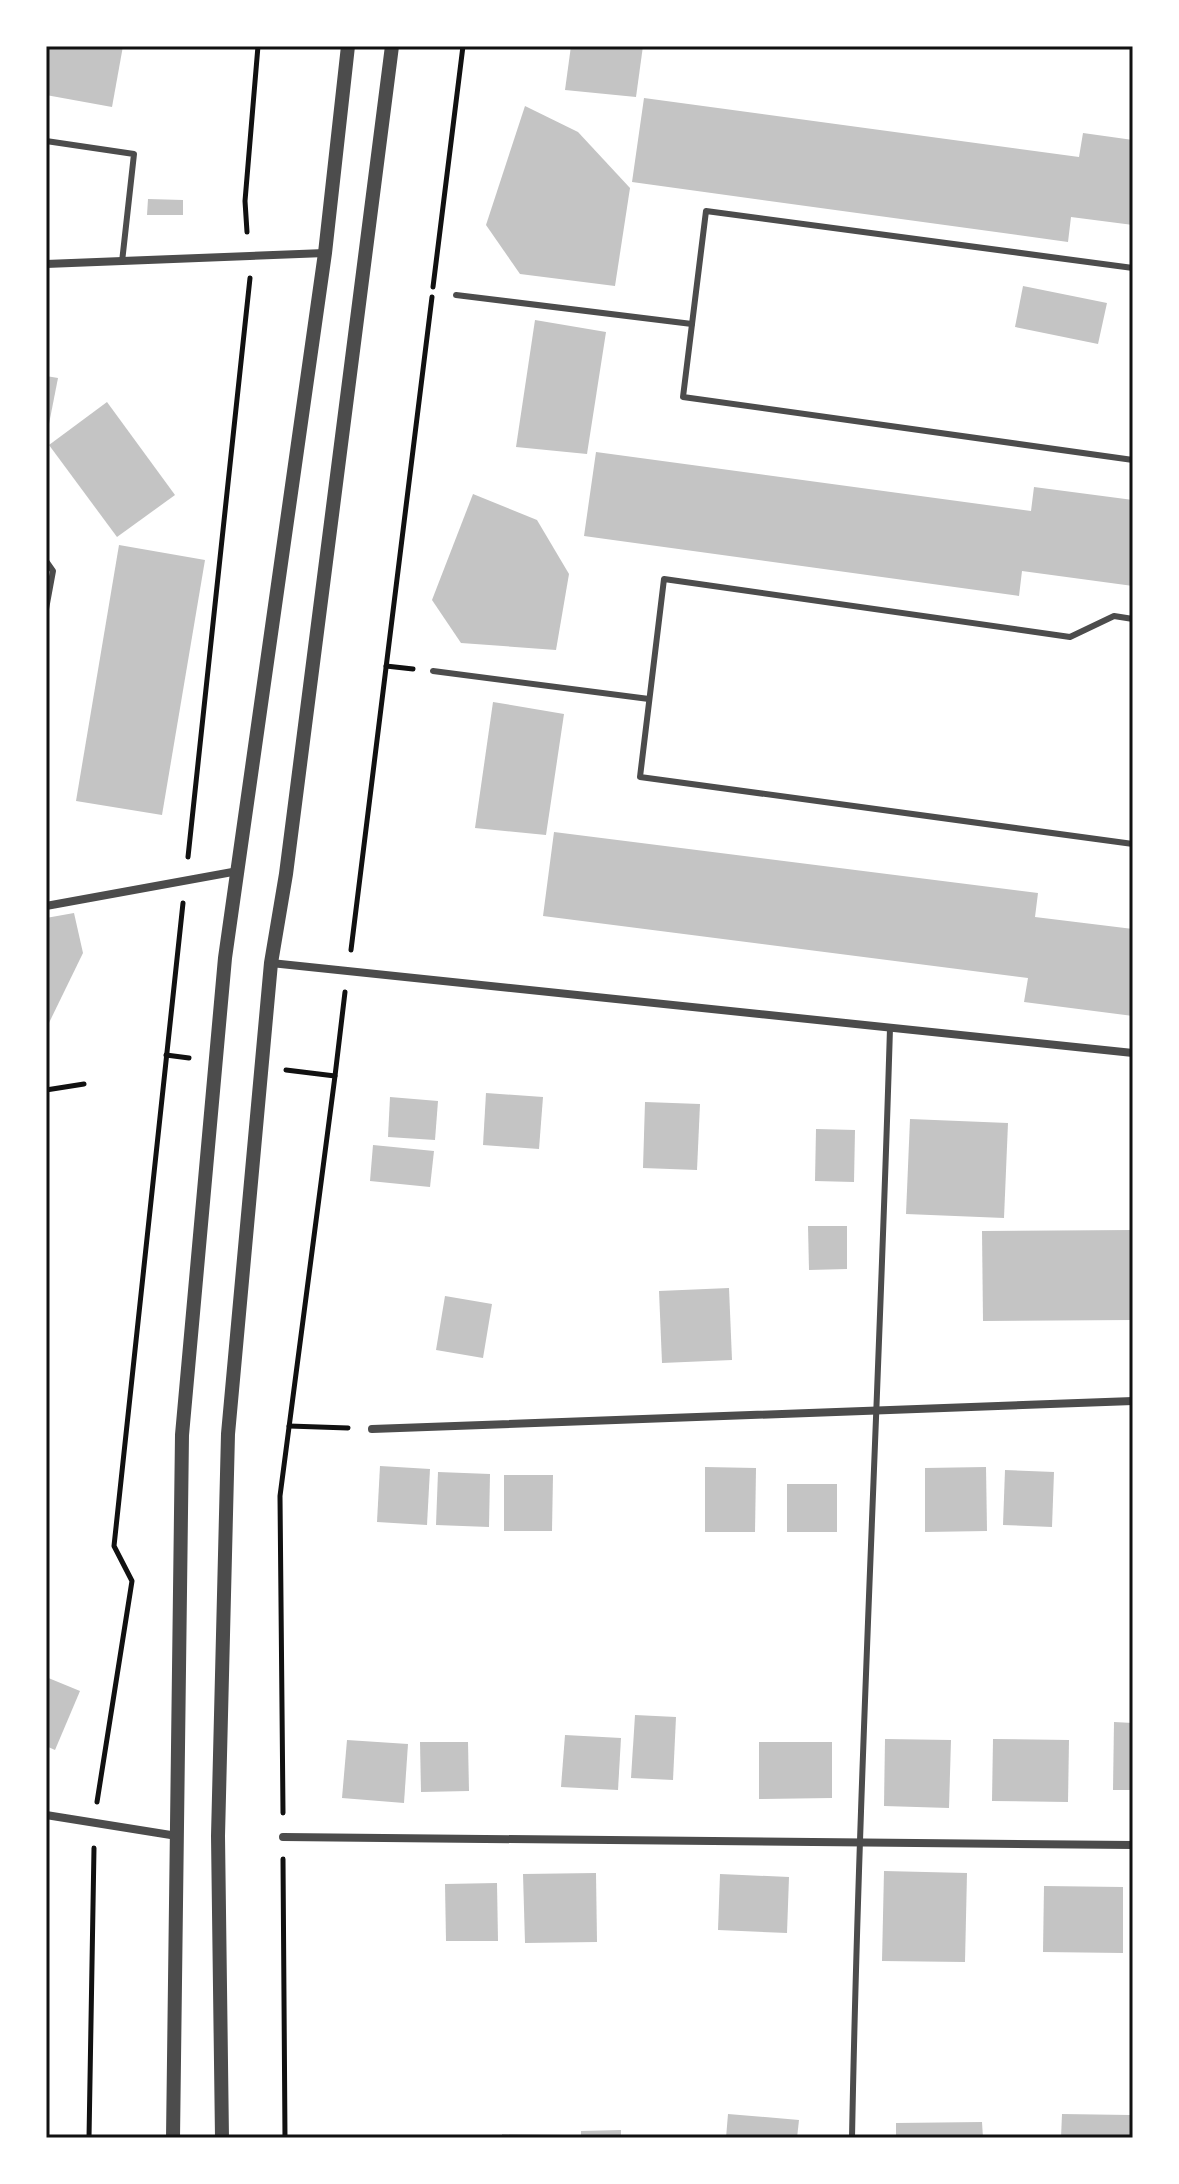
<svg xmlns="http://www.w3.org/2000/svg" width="1179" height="2184" font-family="'Exo 2',sans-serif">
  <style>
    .building { fill: #c4c4c4 }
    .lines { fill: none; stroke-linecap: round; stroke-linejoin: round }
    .path { stroke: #111; stroke-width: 5 }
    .service { stroke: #4c4c4c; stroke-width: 6 }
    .minor { stroke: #4c4c4c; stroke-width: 8 }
    .tertiary { stroke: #4c4c4c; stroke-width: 14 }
    .neatline { fill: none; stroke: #111; stroke-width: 3 }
  </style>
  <rect width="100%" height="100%" fill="#fff"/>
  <g class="building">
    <polygon points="46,46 123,46 112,107 46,95"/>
    <polygon points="571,46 643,46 636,97 565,90"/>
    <polygon points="644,98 1079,157 1083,133 1133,140 1133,225 1071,217 1068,242 632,182"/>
    <polygon points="525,106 578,132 630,188 615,286 520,274 486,225"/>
    <polygon points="148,199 183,200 183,215 147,215"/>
    <polygon points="1023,286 1107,303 1098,344 1015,327"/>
    <polygon points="535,320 606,332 587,454 516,447"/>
    <polygon points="46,376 58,378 47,434 46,434"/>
    <polygon points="107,402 175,495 117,537 49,445"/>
    <polygon points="596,452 1031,511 1034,487 1133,500 1133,586 1022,571 1019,596 584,536"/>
    <polygon points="473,494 537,520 569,574 556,650 461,643 432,600"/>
    <polygon points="119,545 205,560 162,815 76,801"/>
    <polygon points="493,702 564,714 546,835 475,828"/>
    <polygon points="554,832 1038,893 1035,917 1133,929 1133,1016 1024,1002 1028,978 543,916"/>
    <polygon points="74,913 83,953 46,1029 46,918"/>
    <polygon points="486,1093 543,1097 539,1149 483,1145"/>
    <polygon points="390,1097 438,1101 435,1140 388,1137"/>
    <polygon points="645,1102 700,1104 697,1170 643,1168"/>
    <polygon points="910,1119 1008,1123 1004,1218 906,1214"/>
    <polygon points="816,1129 855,1130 854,1182 815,1181"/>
    <polygon points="373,1145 434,1151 430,1187 370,1181"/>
    <polygon points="808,1226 847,1226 847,1269 809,1270"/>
    <polygon points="1133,1230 1133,1320 983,1321 982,1231"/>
    <polygon points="729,1288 732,1360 662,1363 659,1291"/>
    <polygon points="445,1296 492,1304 483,1358 436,1350"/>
    <polygon points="380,1466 430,1469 427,1525 377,1522"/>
    <polygon points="705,1467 756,1468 755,1532 705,1532"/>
    <polygon points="986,1467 987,1531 925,1532 925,1468"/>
    <polygon points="1005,1470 1054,1472 1052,1527 1003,1525"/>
    <polygon points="438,1472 490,1474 489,1527 436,1525"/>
    <polygon points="504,1475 553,1475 552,1531 504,1531"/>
    <rect x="787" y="1484" width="50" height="48"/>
    <polygon points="46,1677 80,1691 55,1750 46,1746"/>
    <polygon points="635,1715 676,1717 673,1780 631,1778"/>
    <polygon points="1114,1722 1133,1723 1133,1790 1113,1790"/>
    <polygon points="565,1735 621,1738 618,1790 561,1787"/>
    <polygon points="885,1739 951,1740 949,1808 884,1806"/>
    <polygon points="993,1739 1069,1740 1068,1802 992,1801"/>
    <polygon points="347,1740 408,1744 404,1803 342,1798"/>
    <polygon points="420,1742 468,1742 469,1791 421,1792"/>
    <polygon points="759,1742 832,1742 832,1798 759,1799"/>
    <polygon points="884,1871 967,1873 965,1962 882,1961"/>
    <polygon points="596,1873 597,1942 525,1943 523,1874"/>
    <polygon points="720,1874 789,1877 787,1933 718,1930"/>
    <polygon points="497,1883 498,1941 446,1941 445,1884"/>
    <polygon points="1044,1886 1123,1887 1123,1953 1043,1952"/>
    <polygon points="728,2114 799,2120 797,2138 726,2138"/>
    <polygon points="1062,2114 1130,2115 1130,2138 1061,2138"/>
    <polygon points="982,2122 983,2138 896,2138 896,2123"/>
    <polygon points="621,2130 621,2138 581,2138 581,2131"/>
    <polygon points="502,2134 565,2135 565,2138 502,2138"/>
  </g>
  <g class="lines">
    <g class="path">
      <polyline points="247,232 245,201 258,46"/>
      <polyline points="433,287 463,46"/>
      <polyline points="386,666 413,669"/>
      <polyline points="188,857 250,278"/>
      <polyline points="351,950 432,297"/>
      <polyline points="166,1055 189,1058"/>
      <polyline points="286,1070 335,1076 345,992"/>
      <polyline points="46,1090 84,1084"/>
      <polyline points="289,1426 348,1428"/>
      <polyline points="97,1802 132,1581 114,1546 183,903"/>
      <polyline points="283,1813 280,1496 335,1076"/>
      <polyline points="283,1859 285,2138"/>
      <polyline points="89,2138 94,1848"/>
    </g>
    <g class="service">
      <polyline points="46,141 134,154 122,262"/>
      <polyline points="1133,268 706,211 683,397 1133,460"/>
      <polyline points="456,295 692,324"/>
      <polyline points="46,561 53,571 46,609"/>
      <polyline points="1133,619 1114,616 1070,637 664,579 640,777 1133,844"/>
      <polyline points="433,671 649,699"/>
      <path d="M 852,2138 C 859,1768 879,1398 890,1028"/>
    </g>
    <g class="minor">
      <polyline points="46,264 325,253"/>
      <polyline points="46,906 238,871"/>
      <polyline points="271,963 1133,1053"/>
      <polyline points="372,1429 1133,1401"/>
      <polyline points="46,1815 177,1836"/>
      <polyline points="283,1837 1133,1845"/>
    </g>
    <g class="tertiary">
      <polyline points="173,2138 182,1435 225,958 325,253 348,46"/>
      <polyline points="222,2138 218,1836 228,1434 271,963 286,874 392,46"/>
    </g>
  </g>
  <rect width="1179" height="2184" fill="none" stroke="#ffffff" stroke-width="96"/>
  <rect x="48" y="48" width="1083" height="2088" class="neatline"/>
</svg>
